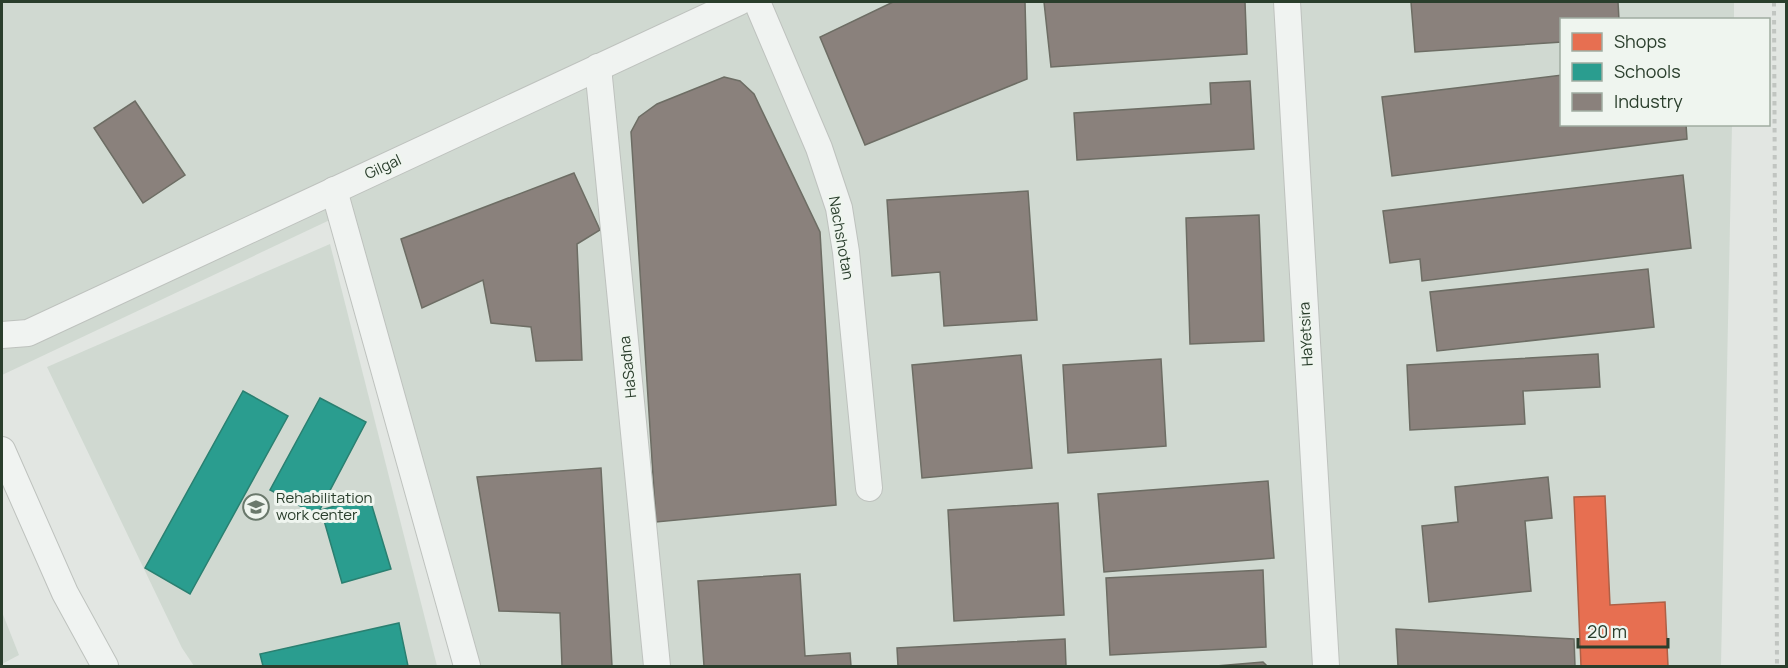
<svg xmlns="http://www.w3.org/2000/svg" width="1788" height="668" font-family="Manrope,sans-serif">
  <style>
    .built { fill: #d0d9d1 }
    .shops { fill: #e76f51; stroke: #ae6046; stroke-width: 1.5 }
    .schools { fill: #2a9d8f; stroke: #2a8071; stroke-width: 1.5 }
    .industry { fill: #8a817c; stroke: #6d6d64; stroke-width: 1.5 }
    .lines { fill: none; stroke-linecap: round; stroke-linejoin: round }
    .minor-casing { stroke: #bec2be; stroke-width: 28 }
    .path { stroke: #c1c5c1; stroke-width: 4; stroke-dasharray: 4.5 4.5; stroke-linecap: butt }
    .minor { stroke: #f0f3f1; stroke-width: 26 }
    .labels { text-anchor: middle; stroke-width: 6; stroke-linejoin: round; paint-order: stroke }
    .street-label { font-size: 15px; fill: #2a3e2c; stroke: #eff5ef }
    .poi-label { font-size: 15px; fill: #2a3e2c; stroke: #eff5ef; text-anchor: start }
  </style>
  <rect width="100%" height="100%" fill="#e2e6e2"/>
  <g class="built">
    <polygon points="2,2 1734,2 1734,19 1562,20 1562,124 1732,125 1721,666 471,666 351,210 2,375"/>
    <polygon points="330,244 437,666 194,666 182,648 47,367"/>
    <polygon points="2,612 19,655 2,664"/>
  </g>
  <polygon class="shops" points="1605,496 1610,605 1665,602 1668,666 1581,666 1574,497"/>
  <g class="schools">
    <polygon points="243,391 288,416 190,594 145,568"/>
    <polygon points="320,398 366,422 317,515 270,490"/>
    <polygon points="369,496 391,569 342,583 321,510"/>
    <polygon points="399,623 408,666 263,666 260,654"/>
  </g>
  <g class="industry">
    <polygon points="893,2 1025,2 1027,79 865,145 820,37"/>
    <polygon points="1044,2 1245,2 1247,54 1051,67"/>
    <polygon points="1411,2 1618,2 1619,20 1562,20 1562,42 1415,52"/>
    <polygon points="1562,75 1562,124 1686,124 1687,139 1392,176 1382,97"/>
    <polygon points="724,77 740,81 754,94 820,232 836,505 656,522 631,132 639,117 657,104"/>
    <polygon points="1250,81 1254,149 1077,160 1074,113 1211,104 1210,83"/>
    <polygon points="135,101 185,175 143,203 94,128"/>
    <polygon points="574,173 600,230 577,244 582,360 536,361 531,327 491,323 483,280 422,308 401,239"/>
    <polygon points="1683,175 1691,248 1422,281 1420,259 1390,263 1383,211"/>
    <polygon points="1028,191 1037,320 944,326 940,272 892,276 887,200"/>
    <polygon points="1259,215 1264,341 1190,344 1186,218"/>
    <polygon points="1648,269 1654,327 1437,351 1430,292"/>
    <polygon points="1598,354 1600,387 1523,391 1525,424 1410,430 1407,365"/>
    <polygon points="1021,355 1032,468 922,478 912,365"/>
    <polygon points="1161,359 1166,446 1068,453 1063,365"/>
    <polygon points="601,468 612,666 562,666 560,613 499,611 477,477"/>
    <polygon points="1548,477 1552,518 1525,521 1531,591 1429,602 1422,526 1458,522 1455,487"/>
    <polygon points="1268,481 1274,558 1104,572 1098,494"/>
    <polygon points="1058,503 1064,615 954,621 948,510"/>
    <polygon points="1263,570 1266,647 1110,655 1106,578"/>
    <polygon points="800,574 805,656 850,653 851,666 704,666 698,581"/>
    <polygon points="1396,629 1574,639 1575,666 1398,666"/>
    <polygon points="1065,639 1066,666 898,666 897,648"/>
    <polygon points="1263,662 1267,666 1216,666"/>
  </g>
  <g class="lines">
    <g class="minor-casing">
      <g id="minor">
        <polyline points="757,2 819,148 839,208 846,252 869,488"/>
        <polyline points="1287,2 1326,666"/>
        <polyline points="598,67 657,666"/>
        <polyline points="334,190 467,666"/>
        <polyline points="2,335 28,333 739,2"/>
        <polyline points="2,450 65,593 105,666"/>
      </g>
    </g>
    <polyline class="path" points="1774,2 1777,666"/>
    <use href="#minor" class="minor"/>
  </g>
  <defs>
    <g id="school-ring" transform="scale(1.35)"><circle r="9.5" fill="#eff5ef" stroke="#6a796c" stroke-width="1.5"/><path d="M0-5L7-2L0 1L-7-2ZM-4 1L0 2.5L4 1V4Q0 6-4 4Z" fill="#6a796c"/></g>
  </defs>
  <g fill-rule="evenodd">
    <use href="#school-ring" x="256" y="507"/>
  </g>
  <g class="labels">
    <g class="street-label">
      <text transform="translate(383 167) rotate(-25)" y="5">Gilgal</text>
      <text transform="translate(841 238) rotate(80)" y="5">Nachshotan</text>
      <text transform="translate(1306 334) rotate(-93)" y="5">HaYetsira</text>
      <text transform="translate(628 367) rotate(-96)" y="5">HaSadna</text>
    </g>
    <g class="poi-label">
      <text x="276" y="503">Rehabilitation<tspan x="276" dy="17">work center</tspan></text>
    </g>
  </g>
  <rect width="1788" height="668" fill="none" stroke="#2a3e2c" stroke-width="6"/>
  <rect x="1560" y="18" width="210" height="108" fill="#eff5ef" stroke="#a0aca1" stroke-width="1.5"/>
  <rect x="1572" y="33" width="30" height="18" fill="#e76f51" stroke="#a0aca1" stroke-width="1.5"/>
  <text x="1614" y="48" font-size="18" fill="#2a3e2c">Shops</text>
  <rect x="1572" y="63" width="30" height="18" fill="#2a9d8f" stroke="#a0aca1" stroke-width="1.5"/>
  <text x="1614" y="78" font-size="18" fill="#2a3e2c">Schools</text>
  <rect x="1572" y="93" width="30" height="18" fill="#8a817c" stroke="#a0aca1" stroke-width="1.5"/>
  <text x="1614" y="108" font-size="18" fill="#2a3e2c">Industry</text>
  <path d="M1578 638v9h90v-9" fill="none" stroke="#2a3e2c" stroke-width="3"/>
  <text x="1587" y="638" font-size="18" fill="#2a3e2c" stroke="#eff5ef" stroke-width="4.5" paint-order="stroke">20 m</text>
</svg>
